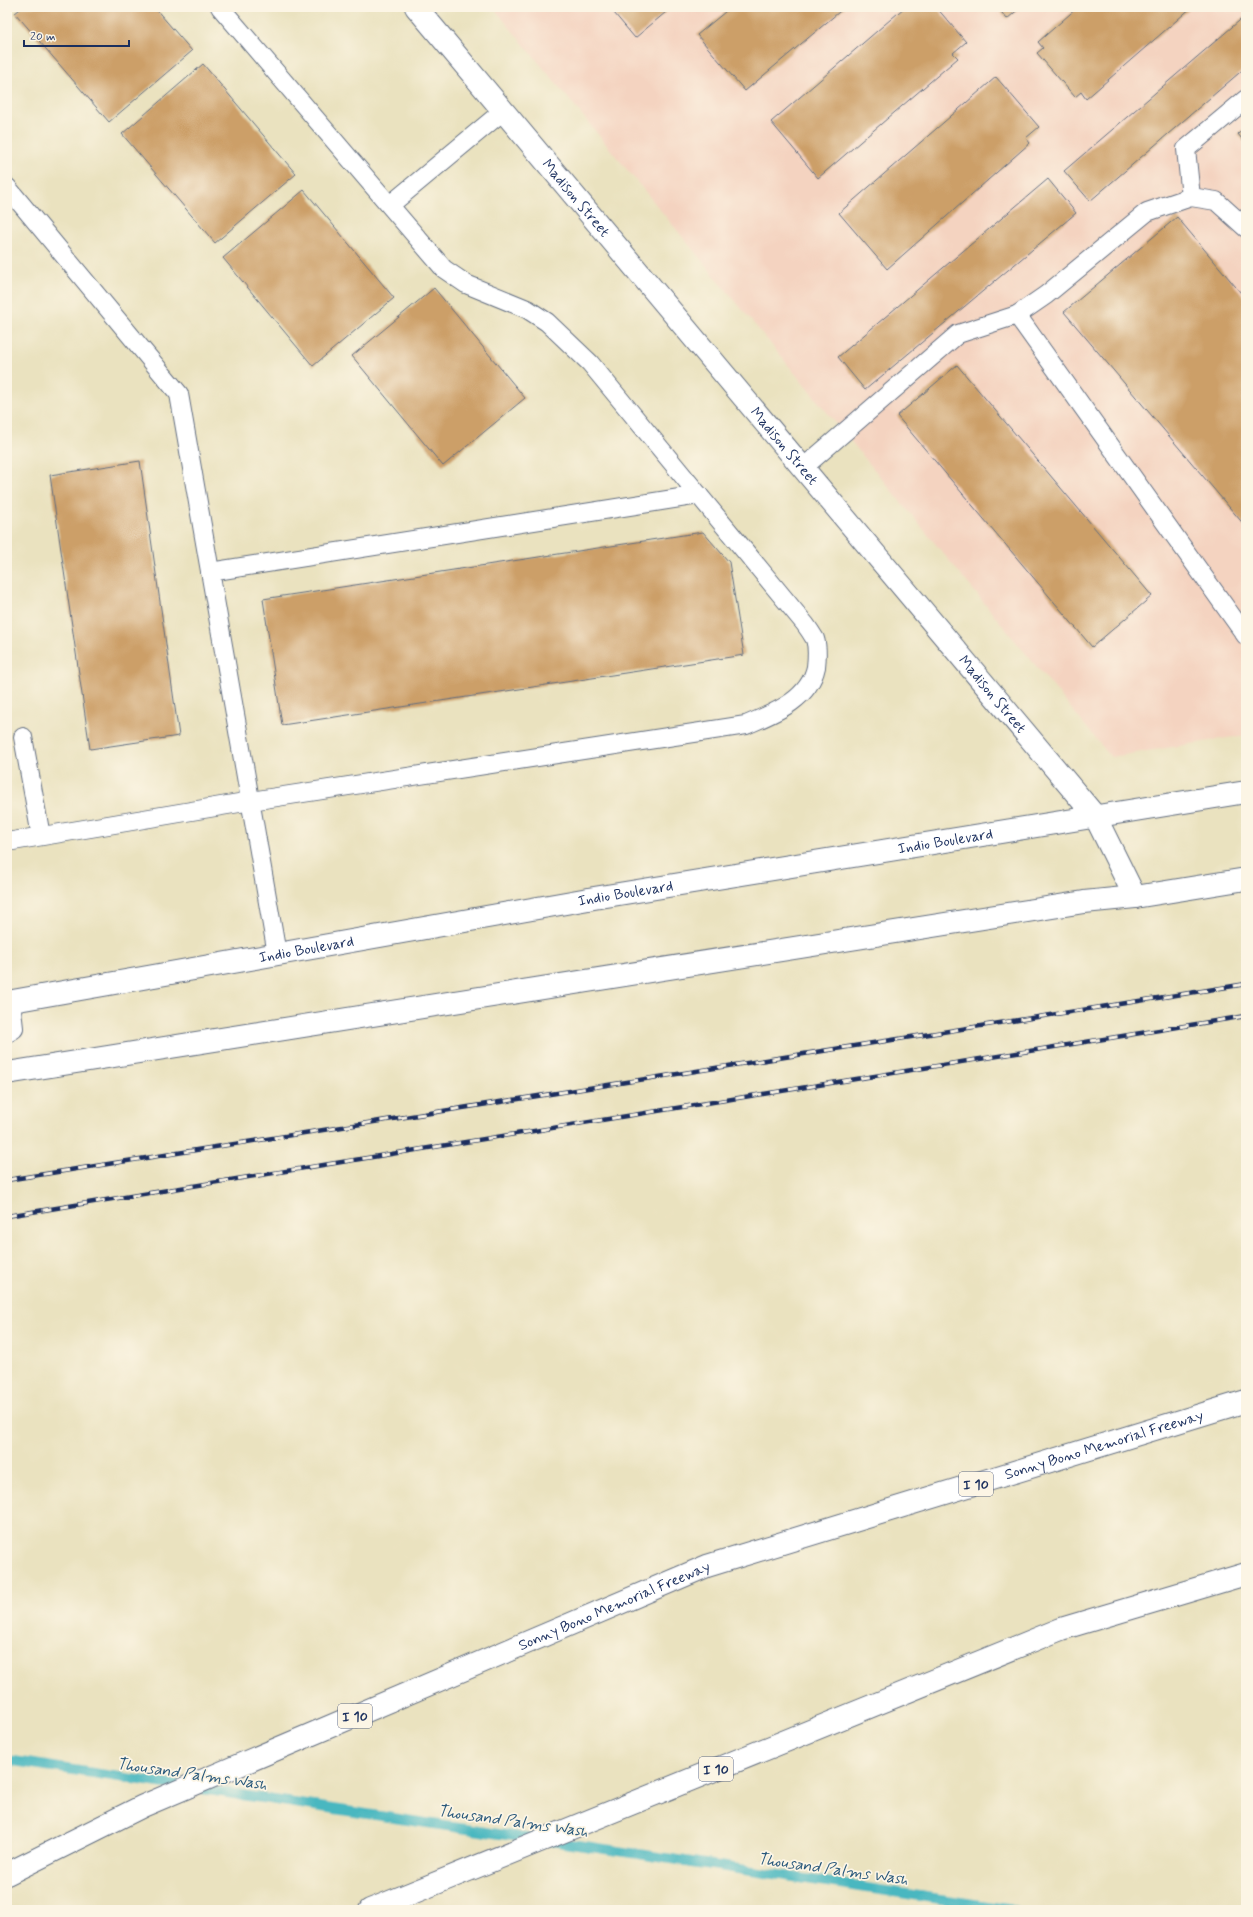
<svg xmlns="http://www.w3.org/2000/svg" width="1253" height="1917" font-family="Mynerve,sans-serif">
  <style>
    .built { fill: #f4d3c0 }
    .lines { fill: none; stroke-linecap: round; stroke-linejoin: round }
    .stream { stroke: #48b7c0; stroke-width: 10 }
    .building { fill: #cc9f68 }
    .service-casing { stroke: #636e80; stroke-width: 20 }
    .secondary-casing { stroke: #636e80; stroke-width: 24 }
    .primary-casing { stroke: #636e80; stroke-width: 24 }
    .motorway-casing { stroke: #636e80; stroke-width: 24 }
    .service { stroke: #fff; stroke-width: 18 }
    .secondary { stroke: #fff; stroke-width: 22 }
    .primary { stroke: #fff; stroke-width: 22 }
    .motorway { stroke: #fff; stroke-width: 22 }
    .rail-casing { stroke: #1b2f5e; stroke-width: 4.5 }
    .rail { stroke: #fcf5e5; stroke-width: 3; stroke-dasharray: 9; stroke-linecap: butt }
    .labels { text-anchor: middle; stroke-width: 3.5; stroke-linejoin: round; paint-order: stroke }
    .shield { fill: #fcf5e5; stroke: #5e6a86; stroke-width: 1 }
    .shield-label { font-size: 14px; font-weight: bold; fill: #1b2f5e }
    .street-label { font-size: 15px; fill: #1b2f5e; stroke: #fcf5e5 }
    .water-label { font-size: 16px; font-style: italic; fill: #28587b; stroke: #fcf5e5 }
  </style>
  <rect width="100%" height="100%" fill="#fcf5e5"/>
  <filter id="ink" filterUnits="userSpaceOnUse"><feTurbulence type="fractalNoise" baseFrequency=".025" numOctaves="2"/><feDisplacementMap in="SourceGraphic" scale="8" xChannelSelector="R" yChannelSelector="G"/><feConvolveMatrix kernelMatrix="1 2 1 2 8 2 1 2 1" color-interpolation-filters="sRGB"/></filter>
  <filter id="wash" filterUnits="userSpaceOnUse"><feTurbulence type="fractalNoise" baseFrequency=".012" numOctaves="4" result="noise"/><feDisplacementMap in="SourceGraphic" scale="16" xChannelSelector="R" yChannelSelector="G"/><feGaussianBlur stdDeviation="0.9" result="paint"/><feColorMatrix in="noise" values="0 0 0 0 0 0 0 0 0 0 0 0 0 0 0 0 0 1.4 0 .05"/><feComposite in="paint" operator="in"/></filter>
  <g filter="url(#wash)">
    <rect width="100%" height="100%" fill="#eae2bf"/>
    <polygon class="built" points="493,7 1246,7 1246,735 1111,757"/>
    <g class="lines">
      <g class="stream">
        <polyline points="7,1760 179,1786"/>
        <polyline points="195,1788 533,1839"/>
        <polyline points="551,1841 1014,1910"/>
      </g>
    </g>
    <g id="blocks">
      <g class="building">
        <polygon points="23,7 154,7 192,51 109,122 15,13"/>
        <polygon points="609,7 672,7 635,38"/>
        <polygon points="731,7 845,7 745,91 697,35"/>
        <polygon points="905,7 936,7 966,42 953,53 958,58 818,178 771,122"/>
        <polygon points="997,7 1021,7 1007,19"/>
        <polygon points="1078,7 1192,7 1086,99 1081,92 1075,97 1037,53 1043,48 1038,42"/>
        <polygon points="1246,15 1246,67 1090,201 1064,171"/>
        <polygon points="203,64 296,174 215,243 122,134"/>
        <polygon points="996,77 1039,127 1026,138 1030,143 887,269 839,213"/>
        <polygon points="1246,127 1246,144 1238,134"/>
        <polygon points="1048,179 1076,213 865,390 838,357"/>
        <polygon points="304,190 394,298 313,366 223,258"/>
        <polygon points="1177,217 1246,299 1246,527 1064,312"/>
        <polygon points="434,288 525,398 443,466 352,356"/>
        <polygon points="957,365 1152,596 1092,647 897,416"/>
        <polygon points="140,461 179,736 90,749 50,475"/>
        <polygon points="703,532 729,562 744,655 282,725 263,599"/>
      </g>
    </g>
  </g>
  <g filter="url(#ink)">
    <use href="#blocks" fill-opacity="0" stroke="#636e80" stroke-width="1"/>
    <g class="lines">
      <g class="service-casing">
        <g id="service">
          <polyline points="7,187 179,394 277,954"/>
          <polyline points="1191,197 1186,149 1246,99"/>
          <polyline points="390,205 503,111"/>
          <polyline points="1017,315 1246,636"/>
          <polyline points="804,467 958,334 1017,315 1046,295 1147,212 1191,197 1216,201 1246,228"/>
          <polyline points="210,572 699,495"/>
          <polyline points="23,737 41,836"/>
          <path d="M 7,842 L 251,801 L 746,725 C 774,713 809,700 816,667 C 817,658 818,648 815,639 C 812,634 808,628 805,624 L 590,363 L 547,322 L 527,309 L 466,284 L 444,269 L 220,7"/>
        </g>
      </g>
      <g class="secondary-casing">
        <g id="secondary">
          <path id="s1" d="M 416,7 L 1095,816 L 1135,897"/>
        </g>
      </g>
      <g class="primary-casing">
        <g id="primary">
          <path id="s2" d="M 7,1002 L 594,898 L 1246,792"/>
          <polyline points="7,1031 12,1028 9,1002"/>
          <polyline points="7,1073 1084,902 1135,897 1246,879"/>
        </g>
      </g>
      <g class="motorway-casing">
        <g id="motorway">
          <path id="s3" d="M 7,1874 L 143,1806 L 707,1566 L 1246,1401"/>
          <polyline points="370,1910 1061,1629 1246,1574"/>
        </g>
      </g>
      <use href="#service" class="service"/>
      <use href="#secondary" class="secondary"/>
      <use href="#primary" class="primary"/>
      <use href="#motorway" class="motorway"/>
      <g class="rail-casing">
        <g id="rail">
          <polyline points="7,1180 1246,984"/>
          <polyline points="7,1216 1246,1016"/>
        </g>
      </g>
      <use href="#rail" class="rail"/>
    </g>
  </g>
  <g class="labels">
    <g class="shield">
      <rect x="959" y="1472" width="34" height="24" rx="3"/>
      <rect x="338" y="1704" width="34" height="24" rx="3"/>
      <rect x="699" y="1757" width="34" height="24" rx="3"/>
    </g>
    <g class="shield-label">
      <text x="976" y="1489">I 10</text>
      <text x="355" y="1721">I 10</text>
      <text x="716" y="1774">I 10</text>
    </g>
    <g class="street-label">
      <text dy="5" stroke="none"><textPath href="#s1" startOffset="249">Madison Street</textPath></text>
      <text dy="5" stroke="none"><textPath href="#s1" startOffset="573">Madison Street</textPath></text>
      <text dy="5" stroke="none"><textPath href="#s1" startOffset="897">Madison Street</textPath></text>
      <text dy="5" stroke="none"><textPath href="#s2" startOffset="952">Indio Boulevard</textPath></text>
      <text dy="5" stroke="none"><textPath href="#s2" startOffset="628">Indio Boulevard</textPath></text>
      <text dy="5" stroke="none"><textPath href="#s2" startOffset="304">Indio Boulevard</textPath></text>
      <text dy="5" stroke="none"><textPath href="#s3" startOffset="1180">Sonny Bono Memorial Freeway</textPath></text>
      <text dy="5" stroke="none"><textPath href="#s3" startOffset="664">Sonny Bono Memorial Freeway</textPath></text>
    </g>
    <g class="water-label">
      <text transform="translate(192 1773) rotate(8)" y="6">Thousand Palms Wash</text>
      <text transform="translate(513 1820) rotate(8)" y="6">Thousand Palms Wash</text>
      <text transform="translate(833 1868) rotate(8)" y="6">Thousand Palms Wash</text>
    </g>
  </g>
  <rect width="1253" height="1917" fill="none" stroke="#fcf5e5" stroke-width="24"/>
  <path d="M24 40v6h105v-6" fill="none" stroke="#1b2f5e" stroke-width="2"/>
  <text x="30" y="40" font-size="12" fill="#1b2f5e" stroke="#fcf5e5" stroke-width="3" paint-order="stroke">20 m</text>
</svg>
